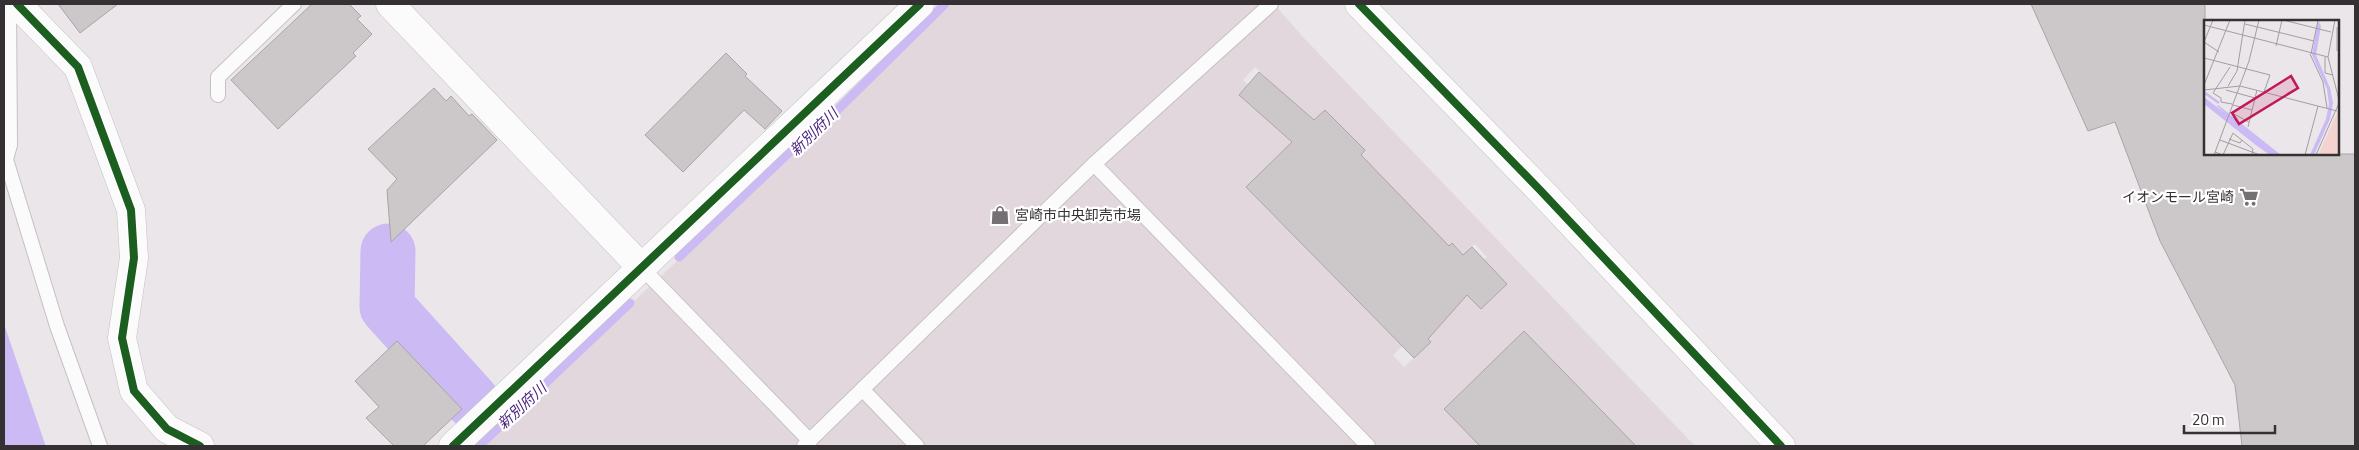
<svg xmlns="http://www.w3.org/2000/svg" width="2359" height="450" font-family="'Titillium Web','Noto Sans JP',sans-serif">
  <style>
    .built { fill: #e2d7dd; fill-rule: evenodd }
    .water { fill: #ccbaf4 }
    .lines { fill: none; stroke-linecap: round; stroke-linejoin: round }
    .stream { stroke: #ccbaf4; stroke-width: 9 }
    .river { stroke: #ccbaf4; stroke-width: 55 }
    .building { fill: #ccc8c9; stroke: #a9a5a7 }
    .service-casing { stroke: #c5c1c3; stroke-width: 16 }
    .minor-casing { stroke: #c5c1c3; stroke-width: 29 }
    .tertiary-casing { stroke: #c5c1c3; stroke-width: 29 }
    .service { stroke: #fcfbfc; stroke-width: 14 }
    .minor { stroke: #fcfbfc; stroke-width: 28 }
    .tertiary { stroke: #fcfbfc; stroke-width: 28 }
    .cycleway-casing { stroke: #fff; stroke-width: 11 }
    .cycleway { stroke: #1b5e20; stroke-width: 8 }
    .labels { text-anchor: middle; stroke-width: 4.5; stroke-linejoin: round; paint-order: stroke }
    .poi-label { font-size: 14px; fill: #353133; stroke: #fff; text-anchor: end }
    .water-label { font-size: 15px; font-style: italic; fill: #461f7c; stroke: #fff }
    .inset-river { fill: none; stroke: #ccbaf4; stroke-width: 2.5 }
    .inset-road { fill: none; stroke: #a29ea0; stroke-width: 1 }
    .view { fill: #c2185b; fill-opacity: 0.15; stroke: #c2185b; stroke-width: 2.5 }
    .inset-edge { fill: none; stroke: #353133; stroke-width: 2.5 }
  </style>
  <rect width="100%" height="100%" fill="#ebe6e9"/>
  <path class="built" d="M 952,4 L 1274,4 L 1303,37 L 1695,446 L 1636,446 L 1524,331 L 1444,408 L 1480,446 L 479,446 ZM 1255,67 L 1284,94 L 1264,117 L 1239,95 L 1248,85 L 1243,80 ZM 1325,110 L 1365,150 L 1361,155 L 1449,246 L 1463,255 L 1475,244 L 1487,257 L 1460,282 L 1388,332 L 1246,187 ZM 1419,330 L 1431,342 L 1404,367 L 1393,355 Z"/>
  <polygon class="water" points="4,324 45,444 46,446 4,446"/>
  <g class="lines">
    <g class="stream">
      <polyline points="679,257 796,146 814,133 945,4"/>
      <polyline points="479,446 630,303"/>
    </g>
    <polyline class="river" points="388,251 387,307 472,401"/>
  </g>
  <g class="building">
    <polygon points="58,4 118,4 80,33"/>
    <polygon points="312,4 349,4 361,16 357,19 372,34 353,53 356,56 278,129 231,80"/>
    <polygon points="2031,4 2205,4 2205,154 2355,154 2355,446 2242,446 2235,385 2160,241 2115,122 2088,131"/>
    <polygon points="726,53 747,74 745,76 782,111 765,129 744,110 683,172 645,135"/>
    <polygon points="1259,72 1314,120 1325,110 1365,150 1361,155 1449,246 1452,243 1463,255 1472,247 1507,284 1481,309 1467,295 1428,339 1431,342 1414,358 1246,187 1292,142 1239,95"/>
    <polygon points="434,88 446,101 451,96 469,116 472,114 497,140 391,242 387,190 397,179 368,149"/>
    <polygon points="1524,331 1636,446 1480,446 1444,409"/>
    <polygon points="397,341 462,409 423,446 394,446 366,418 379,407 355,381"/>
  </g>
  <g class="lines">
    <g class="service-casing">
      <g id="service">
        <polyline points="218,95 218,77 294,4"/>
        <polyline points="4,153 57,326 100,446"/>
        <polyline points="6,159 10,145 9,4"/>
        <polyline points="1094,164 1368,446"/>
        <polyline points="642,268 810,441"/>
        <polyline points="863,390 917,446"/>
        <polyline points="804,446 1094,164 1271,4"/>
      </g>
    </g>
    <g class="minor-casing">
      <g id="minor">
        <polyline points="17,4 78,67 131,210 134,258 122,338 134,391 167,429 200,446"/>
        <polyline points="390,4 642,268"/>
        <polyline points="453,446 920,4"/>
      </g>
    </g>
    <g class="tertiary-casing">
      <polyline id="tertiary" points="1359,4 1540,190 1781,446"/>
    </g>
    <use href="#service" class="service"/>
    <use href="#minor" class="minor"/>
    <use href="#tertiary" class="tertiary"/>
    <g class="cycleway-casing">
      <g id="cycleway">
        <polyline points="17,4 78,67 131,210 134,258 122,338 134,391 167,429 200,446"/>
        <polyline points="1359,4 1540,190 1781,446"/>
        <polyline points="453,446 920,4"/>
      </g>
    </g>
    <use href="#cycleway" class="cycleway"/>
  </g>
  <defs>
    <g id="supermarket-bare" transform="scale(1.5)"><path d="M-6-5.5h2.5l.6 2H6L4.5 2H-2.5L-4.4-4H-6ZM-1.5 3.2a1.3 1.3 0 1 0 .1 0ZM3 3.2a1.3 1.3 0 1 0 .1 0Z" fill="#757073" stroke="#fff" stroke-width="2.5" paint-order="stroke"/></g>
    <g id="shop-bare" transform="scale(1.5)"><path d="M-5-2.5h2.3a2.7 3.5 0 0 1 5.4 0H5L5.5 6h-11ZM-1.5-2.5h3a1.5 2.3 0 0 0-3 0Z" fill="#757073" stroke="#fff" stroke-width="2.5" paint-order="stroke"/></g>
  </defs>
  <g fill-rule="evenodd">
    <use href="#supermarket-bare" x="2249" y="197"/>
    <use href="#shop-bare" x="1000" y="215"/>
  </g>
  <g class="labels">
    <g class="poi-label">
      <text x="2234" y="202">イオンモール宮崎</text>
      <text x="1015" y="220" text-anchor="start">宮崎市中央卸売市場</text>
    </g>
    <g class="water-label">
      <text transform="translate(814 132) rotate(-44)" y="5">新別府川</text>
      <text transform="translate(522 406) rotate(-43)" y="5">新別府川</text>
    </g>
  </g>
  <g transform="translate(2204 20)">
    <rect width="135" height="135" fill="#ebe6e9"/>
    <path d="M 135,89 L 135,135 L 115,135 L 117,129 Z" fill="#f3d2cf"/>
    <path d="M 114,0 L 117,6 L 112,35 L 126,68 L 129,83 L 126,99 L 110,135 L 106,135 L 122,99 L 125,84 L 123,69 L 108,35 ZM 0,77 L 22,94 L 13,86 L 14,85 L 77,135 L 66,135 L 53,126 L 0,84 Z" fill="#ccbaf4"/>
    <path class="inset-river" d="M 1,73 L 15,83"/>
    <path class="inset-road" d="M 9,0 L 0,22 L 15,32M 79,0 L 127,12M 131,0 L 124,37 L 135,80M 41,4 L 110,21M 0,5 L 124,37M 72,26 L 78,0M 133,31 L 133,7M 106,34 L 119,62 L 123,88M 107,34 L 114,0M 121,37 L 121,53 L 129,55M 0,38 L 66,55 L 60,72M 26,47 L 9,73 L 17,78 L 17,82 L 28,84M 0,65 L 26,0M 24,66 L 33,51 L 41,0M 0,70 L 36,66 L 133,91M 22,70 L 51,78M 29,85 L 48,90M 26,92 L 45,102M 44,107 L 53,70M 25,119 L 36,123 L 38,120M 16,120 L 56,135M 11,132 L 19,135 L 29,113 L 49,129 L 48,135M 10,135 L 45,41 L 55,0M 101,135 L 114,86M 112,135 L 135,83"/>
    <path class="view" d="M 87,56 L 94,68 L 35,104 L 28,93 Z"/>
    <rect width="135" height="135" class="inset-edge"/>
  </g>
  <rect width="2359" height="450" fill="none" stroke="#353133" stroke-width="10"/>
  <path d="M2184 425v8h91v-8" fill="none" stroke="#353133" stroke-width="2.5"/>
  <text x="2192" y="425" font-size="15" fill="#353133" stroke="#ffffff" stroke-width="4" paint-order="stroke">20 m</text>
</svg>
